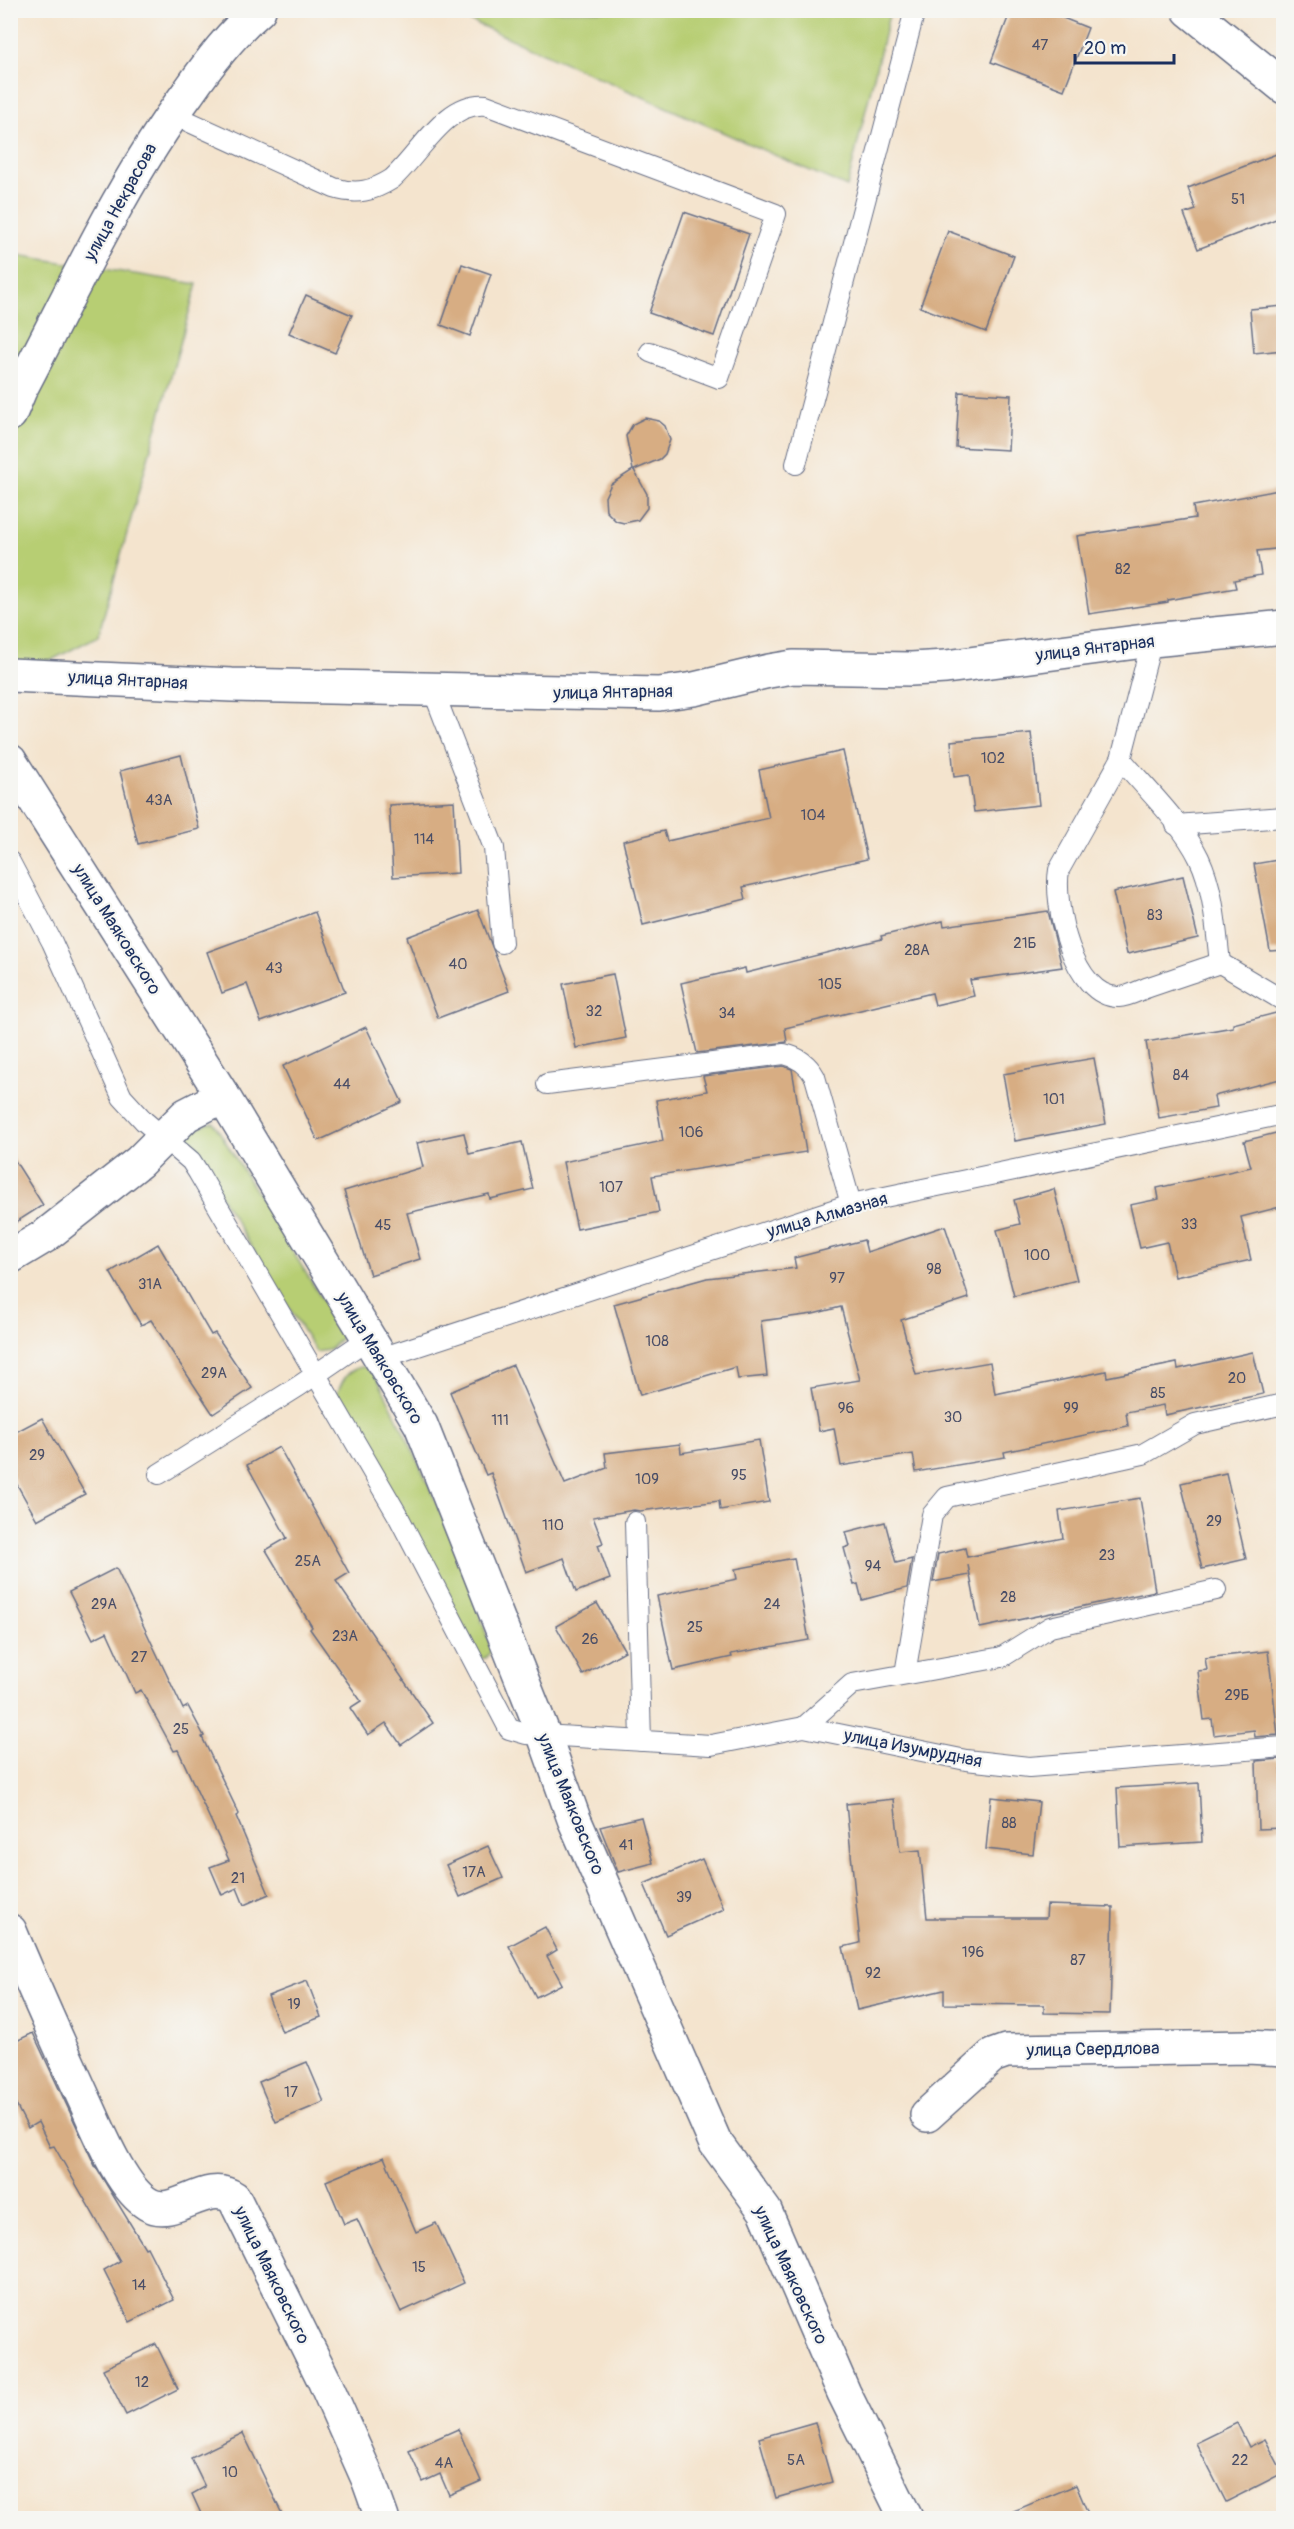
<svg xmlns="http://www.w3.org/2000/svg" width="1294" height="2529" font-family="Pangolin,sans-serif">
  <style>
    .green { fill: #b7ce73; stroke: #697e68; stroke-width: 1.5 }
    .building { fill: #d7ad83 }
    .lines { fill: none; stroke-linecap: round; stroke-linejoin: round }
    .service-casing { stroke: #676e85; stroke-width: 22 }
    .minor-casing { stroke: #676e85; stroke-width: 36 }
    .service { stroke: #fff; stroke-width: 20 }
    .minor { stroke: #fff; stroke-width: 33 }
    .labels { text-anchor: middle; stroke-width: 4.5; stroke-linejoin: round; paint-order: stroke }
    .number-label { font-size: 15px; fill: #4a4e67 }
    .street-label { font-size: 18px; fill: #1b2f5e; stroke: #f6f6f2 }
  </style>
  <rect width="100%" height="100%" fill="#f6f6f2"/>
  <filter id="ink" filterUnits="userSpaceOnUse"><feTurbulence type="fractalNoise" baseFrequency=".0167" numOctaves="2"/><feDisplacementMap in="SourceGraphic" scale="12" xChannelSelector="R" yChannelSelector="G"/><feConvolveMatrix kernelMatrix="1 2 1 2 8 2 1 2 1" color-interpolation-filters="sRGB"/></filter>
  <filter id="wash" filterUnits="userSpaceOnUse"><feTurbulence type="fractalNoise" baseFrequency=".008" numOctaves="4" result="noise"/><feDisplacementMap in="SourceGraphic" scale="24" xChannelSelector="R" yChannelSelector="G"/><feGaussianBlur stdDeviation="1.35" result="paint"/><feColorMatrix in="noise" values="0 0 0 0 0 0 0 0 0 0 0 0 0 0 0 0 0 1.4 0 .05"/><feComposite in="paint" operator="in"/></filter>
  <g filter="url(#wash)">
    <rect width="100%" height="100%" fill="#f4e4ce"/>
    <g class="green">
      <polygon points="448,11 890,11 847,187"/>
      <polygon points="11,254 197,284 98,636 11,681"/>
      <path d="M 214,1123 L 344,1335 L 329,1350 L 316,1352 L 186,1140 C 192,1128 202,1124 214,1123 Z"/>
      <path d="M 361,1367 L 367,1367 L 376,1376 C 421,1463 459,1548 489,1642 L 490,1652 L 486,1658 L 480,1658 L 337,1394 C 342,1381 347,1370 361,1367 Z"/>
    </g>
    <g id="blocks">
      <g class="building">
        <polygon points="1011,10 1043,10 1088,28 1064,90 991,62"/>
        <polygon points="1284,151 1284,216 1198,249 1184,214 1196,210 1188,188"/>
        <polygon points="684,212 749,234 714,336 649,313"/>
        <polygon points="948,231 1014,256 986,332 920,307"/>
        <polygon points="462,264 491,274 470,336 441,325"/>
        <polygon points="306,295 352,315 335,353 289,333"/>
        <polygon points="1284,306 1284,350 1254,353 1250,309"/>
        <polygon points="959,392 1011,395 1008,450 956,447"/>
        <polygon points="645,418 659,421 665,426 670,440 665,454 660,459 634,470 647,494 647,508 638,520 624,523 616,521 606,511 605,497 611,484 633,470 626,436 633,424"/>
        <polygon points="1284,489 1284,548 1257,551 1261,575 1234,580 1236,588 1168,600 1168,602 1089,614 1077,536 1195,518 1193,506"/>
        <polygon points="1031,733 1039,805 974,812 969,775 954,777 951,741"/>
        <polygon points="843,751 867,859 743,887 746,899 643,925 623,841 664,831 667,841 769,818 759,770"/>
        <polygon points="181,755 199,829 138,844 120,771"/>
        <polygon points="454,801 458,873 393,877 389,805"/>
        <polygon points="1284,859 1284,950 1270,951 1254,864"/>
        <polygon points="1183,876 1198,938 1127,954 1113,892"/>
        <polygon points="478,910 509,991 438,1018 407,937"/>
        <polygon points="1048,911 1062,967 970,980 974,996 935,1005 932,993 785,1028 787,1042 697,1053 681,983 745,968 746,973 882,939 881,936 943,921 944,926"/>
        <polygon points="315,912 345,992 261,1022 247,984 222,993 207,952"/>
        <polygon points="613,974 626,1038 576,1048 563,984"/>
        <polygon points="1280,1012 1284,1013 1284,1078 1214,1096 1216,1108 1159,1118 1146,1042 1233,1027 1233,1024"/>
        <polygon points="366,1027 402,1102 318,1141 283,1066"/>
        <polygon points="1094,1058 1106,1124 1015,1141 1003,1074"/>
        <polygon points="783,1066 792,1069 806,1152 652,1176 659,1212 577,1229 563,1162 663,1141 656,1100 707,1091 703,1076"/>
        <polygon points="1284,1131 1284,1206 1241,1217 1251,1260 1175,1277 1167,1242 1140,1248 1130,1205 1159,1199 1157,1188 1251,1167 1244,1141"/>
        <polygon points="464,1133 469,1154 522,1142 533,1189 490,1199 489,1194 407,1213 420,1259 370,1275 344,1191 423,1167 417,1143"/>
        <polygon points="10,1153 43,1205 10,1226"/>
        <polygon points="1054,1189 1077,1280 1014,1296 997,1230 1020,1224 1014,1200"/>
        <polygon points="945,1226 969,1298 901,1320 916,1375 990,1362 995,1394 1106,1371 1107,1377 1177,1363 1178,1369 1253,1352 1263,1394 1165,1415 1163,1405 1126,1412 1128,1426 1004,1452 1005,1457 916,1472 913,1454 841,1466 834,1428 819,1431 811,1388 860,1380 841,1307 813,1314 761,1321 767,1376 738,1379 736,1367 640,1395 614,1304 707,1278 796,1268 794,1258 864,1240 867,1252"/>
        <polygon points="158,1244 211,1335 215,1333 252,1388 213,1414 151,1320 141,1325 110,1272"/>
        <polygon points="513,1365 565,1484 607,1468 605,1453 680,1444 681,1453 759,1440 769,1502 720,1510 719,1501 640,1511 634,1510 593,1517 603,1543 598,1545 610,1579 576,1592 564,1558 526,1572 491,1473 486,1475 450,1392"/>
        <polygon points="42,1418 85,1494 37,1520 10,1472 10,1435"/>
        <polygon points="279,1447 349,1573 336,1581 433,1723 401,1745 386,1723 368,1735 350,1708 361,1701 310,1629 312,1627 266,1550 287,1538 247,1465"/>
        <polygon points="1226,1473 1246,1559 1202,1569 1181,1483"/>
        <polygon points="1140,1498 1155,1591 980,1628 968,1565 970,1575 933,1582 938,1554 965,1548 967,1557 1063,1538 1059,1511"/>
        <polygon points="885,1522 896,1563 912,1559 907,1588 862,1600 858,1584 854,1585 844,1548 850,1546 846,1532"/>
        <polygon points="794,1558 809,1640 731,1654 732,1657 673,1670 657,1596 737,1579 735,1569"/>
        <polygon points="116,1568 183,1709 188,1706 204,1736 202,1737 239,1814 236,1816 269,1894 244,1905 237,1888 222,1895 210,1867 229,1860 178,1750 174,1751 141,1690 135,1693 107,1632 93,1639 69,1592"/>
        <polygon points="597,1603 625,1651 583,1675 556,1626"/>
        <polygon points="1268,1651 1278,1735 1255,1737 1254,1730 1214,1735 1212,1719 1204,1720 1198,1671 1207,1670 1205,1658"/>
        <polygon points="1281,1759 1284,1828 1258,1829 1256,1761"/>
        <polygon points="1199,1783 1202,1842 1120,1847 1117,1788"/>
        <polygon points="991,1797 1039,1802 1033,1854 986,1849"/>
        <polygon points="894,1799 900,1852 920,1850 927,1918 1046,1918 1047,1905 1113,1907 1110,2014 1044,2013 1044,2005 944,2004 944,1990 857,2010 843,1947 860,1943 846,1804"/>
        <polygon points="641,1817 653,1863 618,1872 600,1827"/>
        <polygon points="488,1846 503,1878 460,1897 446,1865"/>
        <polygon points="702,1859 724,1909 666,1935 644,1884"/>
        <polygon points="545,1927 557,1950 547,1956 562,1984 536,1997 509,1946"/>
        <polygon points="307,1981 321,2017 282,2032 268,1996"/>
        <polygon points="33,2033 95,2166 145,2248 147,2247 174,2300 130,2322 104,2270 120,2261 54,2146 50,2147 38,2122 28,2128 10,2093 10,2044"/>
        <polygon points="307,2062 324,2102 276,2122 259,2082"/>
        <polygon points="384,2157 416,2232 436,2223 464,2283 401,2312 357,2219 344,2224 326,2181"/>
        <polygon points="156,2344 178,2389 126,2415 103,2369"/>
        <polygon points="815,2422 832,2482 776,2498 759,2438"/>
        <polygon points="1237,2423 1249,2447 1265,2439 1283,2473 1226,2502 1196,2443"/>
        <polygon points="458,2429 481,2481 449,2495 440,2474 423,2482 409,2451"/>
        <polygon points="243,2433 284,2518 203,2518 192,2494 205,2487 191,2458"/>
        <polygon points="1076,2485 1090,2518 997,2518"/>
      </g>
    </g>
  </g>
  <g filter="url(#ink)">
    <use href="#blocks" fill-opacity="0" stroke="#676e85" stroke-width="1.5"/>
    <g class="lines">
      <g class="service-casing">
        <g id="service">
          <path d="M 172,114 L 334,188 C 357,195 373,191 392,179 C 420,154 446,101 486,105 L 776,214 L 719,378 L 650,352"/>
          <polyline points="796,464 915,10"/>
          <path d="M 1152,640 L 1121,759 L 1059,870 C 1053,904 1073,998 1119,997 C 1127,997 1138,991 1146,988 C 1170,980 1195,971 1220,963 L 1284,1001"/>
          <polyline points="433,690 494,848 502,943"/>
          <path d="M 1121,759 C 1146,789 1182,823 1199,858 C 1214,889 1216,929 1220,963"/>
          <polyline points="1176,825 1284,817"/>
          <polyline points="10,862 52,942 122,1097 144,1121 191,1161 198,1172 397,1514 509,1729 526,1734 711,1745 804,1727 966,1760 1029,1767 1284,1747"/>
          <path d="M 547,1084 L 784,1054 C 798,1057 808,1064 815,1077 L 851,1204"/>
          <polyline points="381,1358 851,1204 1284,1114"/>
          <polyline points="159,1474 299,1386 369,1338"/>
          <polyline points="635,1522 641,1741"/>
          <polyline points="905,1674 932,1515 947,1497 1143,1454 1195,1424 1284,1404"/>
          <polyline points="804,1727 852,1684 1002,1657 1050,1627 1216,1590"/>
        </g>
      </g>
      <g class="minor-casing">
        <g id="minor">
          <polyline points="1189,10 1284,87"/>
          <path d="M 10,414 L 20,390 C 73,290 120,185 188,93 C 209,63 231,34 259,10"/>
          <polyline points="10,675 232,685 659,694 694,689 769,671 793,667 911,669 946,667 1152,640 1284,627"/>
          <polyline points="10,761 223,1096 421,1425 544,1735 574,1819 715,2142 765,2211 844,2393 906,2518"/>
          <polyline points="10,1257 45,1236 139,1162 186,1115 223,1096"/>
          <path d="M 10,1931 C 34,1989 60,2046 86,2103 C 99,2131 121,2188 148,2204 C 175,2220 206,2178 234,2198 L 324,2380 L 368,2479 L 382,2518"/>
          <polyline points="927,2115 992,2056 1006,2051 1248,2047 1284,2049"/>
        </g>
      </g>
      <use href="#service" class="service"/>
      <use href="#minor" class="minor"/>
    </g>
  </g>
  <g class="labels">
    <g class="number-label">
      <text x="1040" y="50">47</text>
      <text x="1238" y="204">51</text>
      <text x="1123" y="574">82</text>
      <text x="993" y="763">102</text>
      <text x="159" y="805">43А</text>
      <text x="813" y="820">104</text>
      <text x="424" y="844">114</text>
      <text x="1155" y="920">83</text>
      <text x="1025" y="948">21Б</text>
      <text x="917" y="955">28А</text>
      <text x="458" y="969">40</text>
      <text x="274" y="973">43</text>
      <text x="830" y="989">105</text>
      <text x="594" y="1016">32</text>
      <text x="727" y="1018">34</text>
      <text x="1181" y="1080">84</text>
      <text x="342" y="1089">44</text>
      <text x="1054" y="1104">101</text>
      <text x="691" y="1137">106</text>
      <text x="611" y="1192">107</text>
      <text x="1189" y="1229">33</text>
      <text x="383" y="1230">45</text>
      <text x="1037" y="1260">100</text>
      <text x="934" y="1274">98</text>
      <text x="837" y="1283">97</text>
      <text x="150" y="1289">31А</text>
      <text x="657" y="1346">108</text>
      <text x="214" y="1378">29А</text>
      <text x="1237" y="1383">20</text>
      <text x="1158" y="1398">85</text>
      <text x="846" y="1413">96</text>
      <text x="1071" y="1413">99</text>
      <text x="953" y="1422">30</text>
      <text x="500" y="1425">111</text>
      <text x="37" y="1460">29</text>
      <text x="739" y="1480">95</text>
      <text x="647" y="1484">109</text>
      <text x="1214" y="1526">29</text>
      <text x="553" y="1530">110</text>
      <text x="1107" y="1560">23</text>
      <text x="308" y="1566">25А</text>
      <text x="873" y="1571">94</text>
      <text x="1008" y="1602">28</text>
      <text x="104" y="1609">29А</text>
      <text x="772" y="1609">24</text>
      <text x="695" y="1632">25</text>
      <text x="345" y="1641">23А</text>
      <text x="590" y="1644">26</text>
      <text x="139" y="1662">27</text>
      <text x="1237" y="1700">29Б</text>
      <text x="181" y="1734">25</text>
      <text x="1009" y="1828">88</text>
      <text x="626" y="1850">41</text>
      <text x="474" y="1877">17А</text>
      <text x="238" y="1883">21</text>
      <text x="684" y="1902">39</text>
      <text x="973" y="1957">196</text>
      <text x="1078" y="1965">87</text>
      <text x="873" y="1978">92</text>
      <text x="294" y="2009">19</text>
      <text x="291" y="2097">17</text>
      <text x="419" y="2272">15</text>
      <text x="139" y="2290">14</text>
      <text x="142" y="2387">12</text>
      <text x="796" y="2465">5А</text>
      <text x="1240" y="2465">22</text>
      <text x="444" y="2468">4А</text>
      <text x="230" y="2477">10</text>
    </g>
    <g class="street-label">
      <text transform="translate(120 202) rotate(-61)" y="6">улица Некрасова</text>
      <text transform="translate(1095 648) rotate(-7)" y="6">улица Янтарная</text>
      <text transform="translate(128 680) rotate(3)" y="6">улица Янтарная</text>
      <text transform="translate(613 692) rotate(-1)" y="6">улица Янтарная</text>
      <text transform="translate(117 929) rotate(58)" y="6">улица Маяковского</text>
      <text transform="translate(827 1215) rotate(-16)" y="6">улица Алмазная</text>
      <text transform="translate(380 1358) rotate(59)" y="6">улица Маяковского</text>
      <text transform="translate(913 1748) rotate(11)" y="6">улица Изумрудная</text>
      <text transform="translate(571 1804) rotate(68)" y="6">улица Маяковского</text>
      <text transform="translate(1093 2049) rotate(-1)" y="6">улица Свердлова</text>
      <text transform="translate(272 2275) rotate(64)" y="6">улица Маяковского</text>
      <text transform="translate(791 2275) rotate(65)" y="6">улица Маяковского</text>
    </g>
  </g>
  <rect width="1294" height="2529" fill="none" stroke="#f6f6f2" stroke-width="36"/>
  <path d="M1075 54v9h99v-9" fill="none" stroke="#1b2f5e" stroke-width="3"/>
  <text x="1084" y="54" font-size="18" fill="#1b2f5e" stroke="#f6f6f2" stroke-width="4.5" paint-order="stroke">20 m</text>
</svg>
